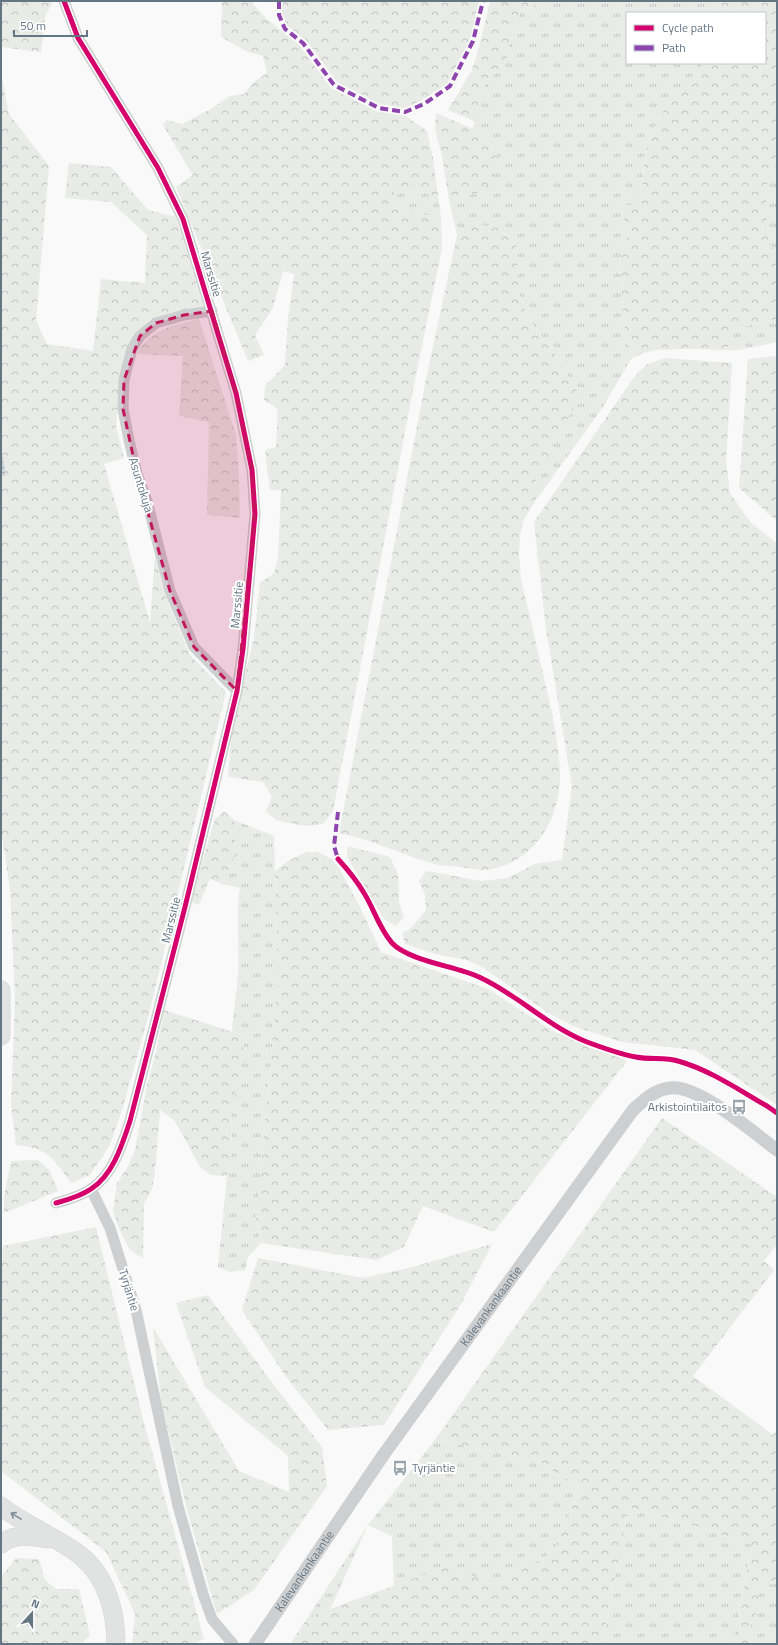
<svg xmlns="http://www.w3.org/2000/svg" width="778" height="1645" font-family="'Titillium Web',sans-serif">
  <style>
    .grass { fill: url(#grass-tufts) }
    .forest { fill: url(#forest-crowns) }
    .water { fill: url(#water-rules) }
    .lines { fill: none; stroke-linecap: round; stroke-linejoin: round }
    .trunk-casing { stroke: #d5d6d6; stroke-width: 19 }
    .minor { stroke: #cecfd0; stroke-width: 11 }
    .tertiary { stroke: #cecfd0; stroke-width: 13 }
    .trunk { stroke: #e1e2e2; stroke-width: 18 }
    .quiet { stroke: #8e44ad; stroke-width: 4; stroke-dasharray: 8 4; stroke-linecap: butt }
    .cycleway-casing { stroke: #fff; stroke-width: 8 }
    .cycleway { stroke: #d6006c; stroke-width: 5 }
    .oneway { stroke: #7e8c96 }
    .marked { fill: #c2185b; fill-opacity: 0.2; stroke: #c2185b; stroke-width: 3; stroke-dasharray: 8 5; stroke-linejoin: round }
    .labels { text-anchor: middle; stroke-width: 4; stroke-linejoin: round; paint-order: stroke }
    .street-label { font-size: 12px; fill: #657683; stroke: #fff }
    .poi-label { font-size: 12px; fill: #657683; stroke: #fff; text-anchor: end }
  </style>
  <defs>
    <pattern id="grass-tufts" width="24" height="20" patternUnits="userSpaceOnUse"><rect width="24" height="20" fill="#e8ebe6"/><path d="M3 7l-1-3M5 7V3M7 7l1-3M15 17l-1-3M17 17v-4M19 17l1-3" fill="none" stroke="#c0c3c0"/></pattern>
    <pattern id="forest-crowns" width="20" height="18" patternUnits="userSpaceOnUse"><rect width="20" height="18" fill="#e8ebe6"/><path d="M2 6a3 3 0 1 1 6 0M12 15a3 3 0 1 1 6 0" fill="none" stroke="#c0c3c0"/></pattern>
    <pattern id="water-rules" width="6" height="5" patternUnits="userSpaceOnUse"><rect width="6" height="5" fill="#ced6d9"/><path d="M0 2.5h6" fill="none" stroke="#abb2b5"/></pattern>
  </defs>
  <rect width="100%" height="100%" fill="#f9f9f9"/>
  <g class="grass">
    <polygon points="548,1 710,1 714,8 713,13 627,13 627,63 702,63 699,78 665,108 654,129 644,158 643,185 633,205 623,205 620,207 628,234 620,257 623,313 627,345 643,353 631,359 603,407 536,500 536,479 549,451 560,361 527,317 519,292 516,245 498,228 469,223 457,235 449,200 481,192 497,152 473,129 479,102 487,80 506,62 511,34 521,10"/>
    <polygon points="777,162 777,252 769,244 766,212 767,183"/>
    <polygon points="413,186 430,195 438,195 441,218 396,209 391,201 394,192"/>
    <polygon points="777,319 777,342 739,350 725,350 735,329"/>
    <path d="M 234,820 L 274,836 L 278,981 L 256,1220 L 261,1243 L 248,1257 L 245,1270 L 230,1272 L 218,1267 L 227,1176 L 231,1153 L 232,1114 L 245,1036 L 232,1031 C 233,1012 237,994 238,975 C 240,946 235,917 240,888 L 222,884 L 232,865 L 236,835 Z"/>
    <polygon points="435,1440 537,1460 580,1489 553,1552 495,1585 448,1566 394,1586 392,1536 368,1525 330,1610 308,1617 368,1525"/>
    <polygon points="629,1507 752,1544 733,1644 602,1644"/>
    <polygon points="777,1583 777,1644 749,1644 752,1618 761,1609 756,1586"/>
  </g>
  <g class="forest">
    <polygon points="1,1 53,1 45,17 41,52 1,47"/>
    <polygon points="222,1 254,1 253,4 266,18 300,46 331,88 378,112 406,116 427,131 433,158 438,195 430,195 413,186 394,192 391,201 396,209 441,218 442,248 411,400 333,811 323,824 304,826 276,820 266,811 272,797 263,782 228,777 232,727 254,638 260,583 274,573 278,559 281,490 270,490 265,450 276,447 278,409 264,400 265,386 285,365 288,319 294,274 283,271 273,308 255,335 264,355 248,361 176,187 193,175 163,125 167,120 182,124 209,110 230,96 244,94 255,81 267,73 263,56 246,51 221,37"/>
    <polygon points="283,1 479,1 470,39 447,84 422,100 405,108 380,104 337,82 306,40 288,26 282,14"/>
    <polygon points="490,1 548,1 521,10 511,34 506,62 487,80 479,102 475,121 448,110 472,70 479,47"/>
    <polygon points="710,1 777,1 777,162 767,184 766,212 769,244 777,252 777,319 735,329 725,350 692,349 656,350 643,353 627,345 623,313 620,257 628,234 620,207 623,205 633,205 643,185 644,158 654,129 665,108 699,78 702,63 765,63 765,13 713,13 714,8"/>
    <path d="M 1,74 L 9,114 L 49,166 L 36,320 L 47,344 L 93,351 L 101,279 L 145,283 L 147,235 L 111,202 L 65,198 L 69,163 L 111,167 L 148,210 L 176,217 L 204,307 L 150,320 L 133,337 L 120,382 L 116,426 L 124,458 L 104,464 L 150,622 L 155,557 L 165,595 L 190,655 L 226,692 L 149,1014 L 124,1104 L 110,1145 L 90,1175 L 71,1183 C 52,1157 49,1149 16,1145 L 11,1105 L 15,1000 L 10,891 L 1,829 L 1,477 L 6,475 L 1,448 Z"/>
    <polygon points="436,113 473,129 497,152 498,169 481,192 449,200 442,156 435,129"/>
    <path d="M 469,223 L 498,228 L 516,245 L 519,292 L 527,317 L 560,361 L 580,397 L 549,451 L 536,479 L 536,500 L 524,519 L 520,535 L 519,554 L 521,579 C 529,613 537,648 545,682 C 552,712 559,743 560,775 C 561,819 532,866 485,870 C 477,870 469,868 461,867 C 451,866 440,866 431,863 C 400,854 371,839 339,833 L 427,374 L 457,235 Z"/>
    <path d="M 199,319 L 236,435 L 239,477 L 240,518 L 207,515 L 209,422 L 179,416 L 183,356 L 136,354 C 153,328 171,326 199,319 Z"/>
    <polygon points="777,356 777,521 739,488 748,359"/>
    <polygon points="664,358 732,363 726,462 730,493 751,523 777,543 777,1105 695,1050 622,1042 573,1026 547,1012 482,967 466,960 435,954 405,944 402,933 411,928 426,910 425,895 419,881 426,871 482,881 507,878 535,864 562,860 572,786 546,629 534,522 634,377 646,365"/>
    <polygon points="224,811 234,820 236,835 232,865 222,884 210,879 199,905 190,902 215,819"/>
    <polygon points="348,846 390,857 398,874 399,902 404,917 396,926 384,919 347,857"/>
    <polygon points="306,852 318,852 331,859 338,866 361,909 381,952 488,989 553,1031 627,1061 494,1232 423,1206 404,1247 376,1260 261,1243 256,1220 278,981 275,871 288,861"/>
    <polygon points="164,1010 245,1036 232,1114 231,1153 227,1176 211,1175 200,1167 175,1121 160,1110 155,1173 152,1189 144,1204 143,1258 130,1250 120,1231 113,1211 117,1183 127,1168 135,1150 147,1085 157,1048"/>
    <polygon points="662,1118 777,1197 777,1244 764,1261 774,1270 693,1376 773,1435 777,1430 777,1583 756,1587 761,1609 752,1618 749,1644 733,1644 752,1544 629,1507 602,1644 290,1644 308,1617 448,1566 495,1585 553,1552 580,1489 537,1460 435,1440"/>
    <polygon points="38,1160 50,1171 58,1191 4,1213 4,1196 11,1161"/>
    <polygon points="96,1227 144,1423 204,1639 193,1644 132,1644 135,1614 106,1552 1,1471 1,1281 3,1246"/>
    <polygon points="492,1244 461,1304 384,1425 328,1430 286,1377 242,1310 258,1258 363,1278 413,1267"/>
    <polygon points="208,1295 273,1384 322,1447 327,1486 254,1590 217,1614 186,1506 161,1400 153,1327 239,1471 289,1492 288,1456 205,1387 176,1303"/>
    <polygon points="16,1558 39,1559 45,1580 56,1589 79,1589 90,1636 80,1644 1,1644 1,1577"/>
  </g>
  <polygon class="water" points="1,448 6,475 1,477"/>
  <g class="lines">
    <g class="trunk-casing">
      <g id="trunk">
        <polyline points="1,990 1,1036"/>
        <path d="M 1,1506 C 10,1514 22,1520 32,1526 C 48,1536 67,1544 81,1556 C 107,1577 116,1613 116,1644"/>
        <path d="M 1,1544 C 14,1533 32,1536 48,1539"/>
      </g>
    </g>
    <g class="minor">
      <polyline points="212,311 184,315 156,323 140,336 132,349 124,380 123,409 129,440 137,474 147,501 170,591 194,647 237,691"/>
      <polyline points="91,1189 110,1228 136,1310 178,1506 203,1594 212,1619 233,1644"/>
      <path d="M 56,1203 C 67,1200 81,1196 91,1189 C 113,1175 122,1145 130,1121 L 185,907 L 237,691 L 243,649 L 255,514 L 252,470 L 236,393 L 183,219 L 158,168 L 78,38 L 64,1"/>
    </g>
    <path class="tertiary" id="s1" d="M 255,1644 L 384,1454 L 633,1110 C 644,1100 654,1090 670,1088 C 698,1084 754,1133 777,1150"/>
    <use href="#trunk" class="trunk"/>
    <g class="quiet">
      <polyline points="279,1 279,15 285,29 303,43 334,85 379,108 405,112 424,104 450,86 473,41 483,1"/>
      <polyline points="338,812 334,846 338,859"/>
    </g>
    <g class="cycleway-casing">
      <g id="cycleway">
        <path d="M 338,859 C 348,870 357,881 364,893 C 374,909 379,928 392,943 C 409,961 455,966 479,977 C 517,994 547,1026 587,1042 C 603,1048 620,1054 636,1057 C 650,1060 665,1057 678,1061 C 710,1070 739,1090 767,1106 L 777,1113"/>
        <path d="M 56,1203 C 67,1200 81,1196 91,1189 C 113,1175 122,1145 130,1121 L 185,907 L 237,691 L 243,649 L 255,514 L 252,470 L 236,393 L 183,219 L 158,168 L 78,38 L 64,1"/>
      </g>
    </g>
    <use href="#cycleway" class="cycleway"/>
  </g>
  <defs><path id="oneway-shaft" d="M-6 0H5M1.5-3L5.5 0L1.5 3" fill="none" stroke-width="1.6" stroke-linecap="round" stroke-linejoin="round"/></defs>
  <use class="oneway" href="#oneway-shaft" transform="translate(16 1516) rotate(-149)"/>
  <path class="marked" d="M 212,311 L 236,393 L 252,470 L 255,514 L 237,691 L 194,647 L 170,591 L 137,474 L 123,409 L 124,380 L 140,336 L 156,323 L 184,315 Z"/>
  <defs>
    <g id="bus-bare" transform="scale(1.2)"><path d="M-5-6H5V4H4V6H2V4H-2V6H-4V4H-5ZM-3.5-4V0h7V-4ZM-3.5 1.2v1.5H-2V1.2ZM2 1.2v1.5H3.5V1.2Z" fill="#99a4ac" stroke="#fff" stroke-width="2.5" paint-order="stroke"/></g>
  </defs>
  <g fill-rule="evenodd">
    <use href="#bus-bare" x="739" y="1107"/>
    <use href="#bus-bare" x="400" y="1468"/>
  </g>
  <g class="labels">
    <g class="street-label">
      <text transform="translate(211 274) rotate(73)" y="4">Marssitie</text>
      <text transform="translate(141 485) rotate(73)" y="4">Asuntokuja</text>
      <text transform="translate(237 605) rotate(-85)" y="4">Marssitie</text>
      <text transform="translate(171 920) rotate(-76)" y="4">Marssitie</text>
      <text transform="translate(129 1290) rotate(73)" y="4">Tyrjäntie</text>
      <text dy="4" stroke="none"><textPath href="#s1" startOffset="412">Kalevankankaantie</textPath></text>
      <text dy="4" stroke="none"><textPath href="#s1" startOffset="88">Kalevankankaantie</textPath></text>
    </g>
    <g class="poi-label">
      <text x="727" y="1111">Arkistointilaitos</text>
      <text x="412" y="1472" text-anchor="start">Tyrjäntie</text>
    </g>
  </g>
  <rect width="778" height="1645" fill="none" stroke="#657683" stroke-width="4"/>
  <rect x="626" y="12" width="140" height="52" fill="#ffffff" stroke="#c1c8cd"/>
  <rect x="634" y="25" width="20" height="6" fill="#d6006c" stroke="#c1c8cd"/>
  <text x="662" y="32" font-size="12" fill="#657683">Cycle path</text>
  <rect x="634" y="45" width="20" height="6" fill="#8e44ad" stroke="#c1c8cd"/>
  <text x="662" y="52" font-size="12" fill="#657683">Path</text>
  <g transform="translate(32 1613) rotate(21)" stroke="#ffffff" stroke-width="3" paint-order="stroke">
  <path d="M0-3L7 15L0 10L-7 15Z" fill="#657683"/>
  <text y="-6" font-size="11" font-weight="bold" text-anchor="middle" fill="#657683">N</text>
  </g>
  <path d="M14 30v6h73v-6" fill="none" stroke="#657683" stroke-width="2"/>
  <text x="20" y="30" font-size="12" fill="#657683" stroke="#ffffff" stroke-width="3" paint-order="stroke">50 m</text>
</svg>
